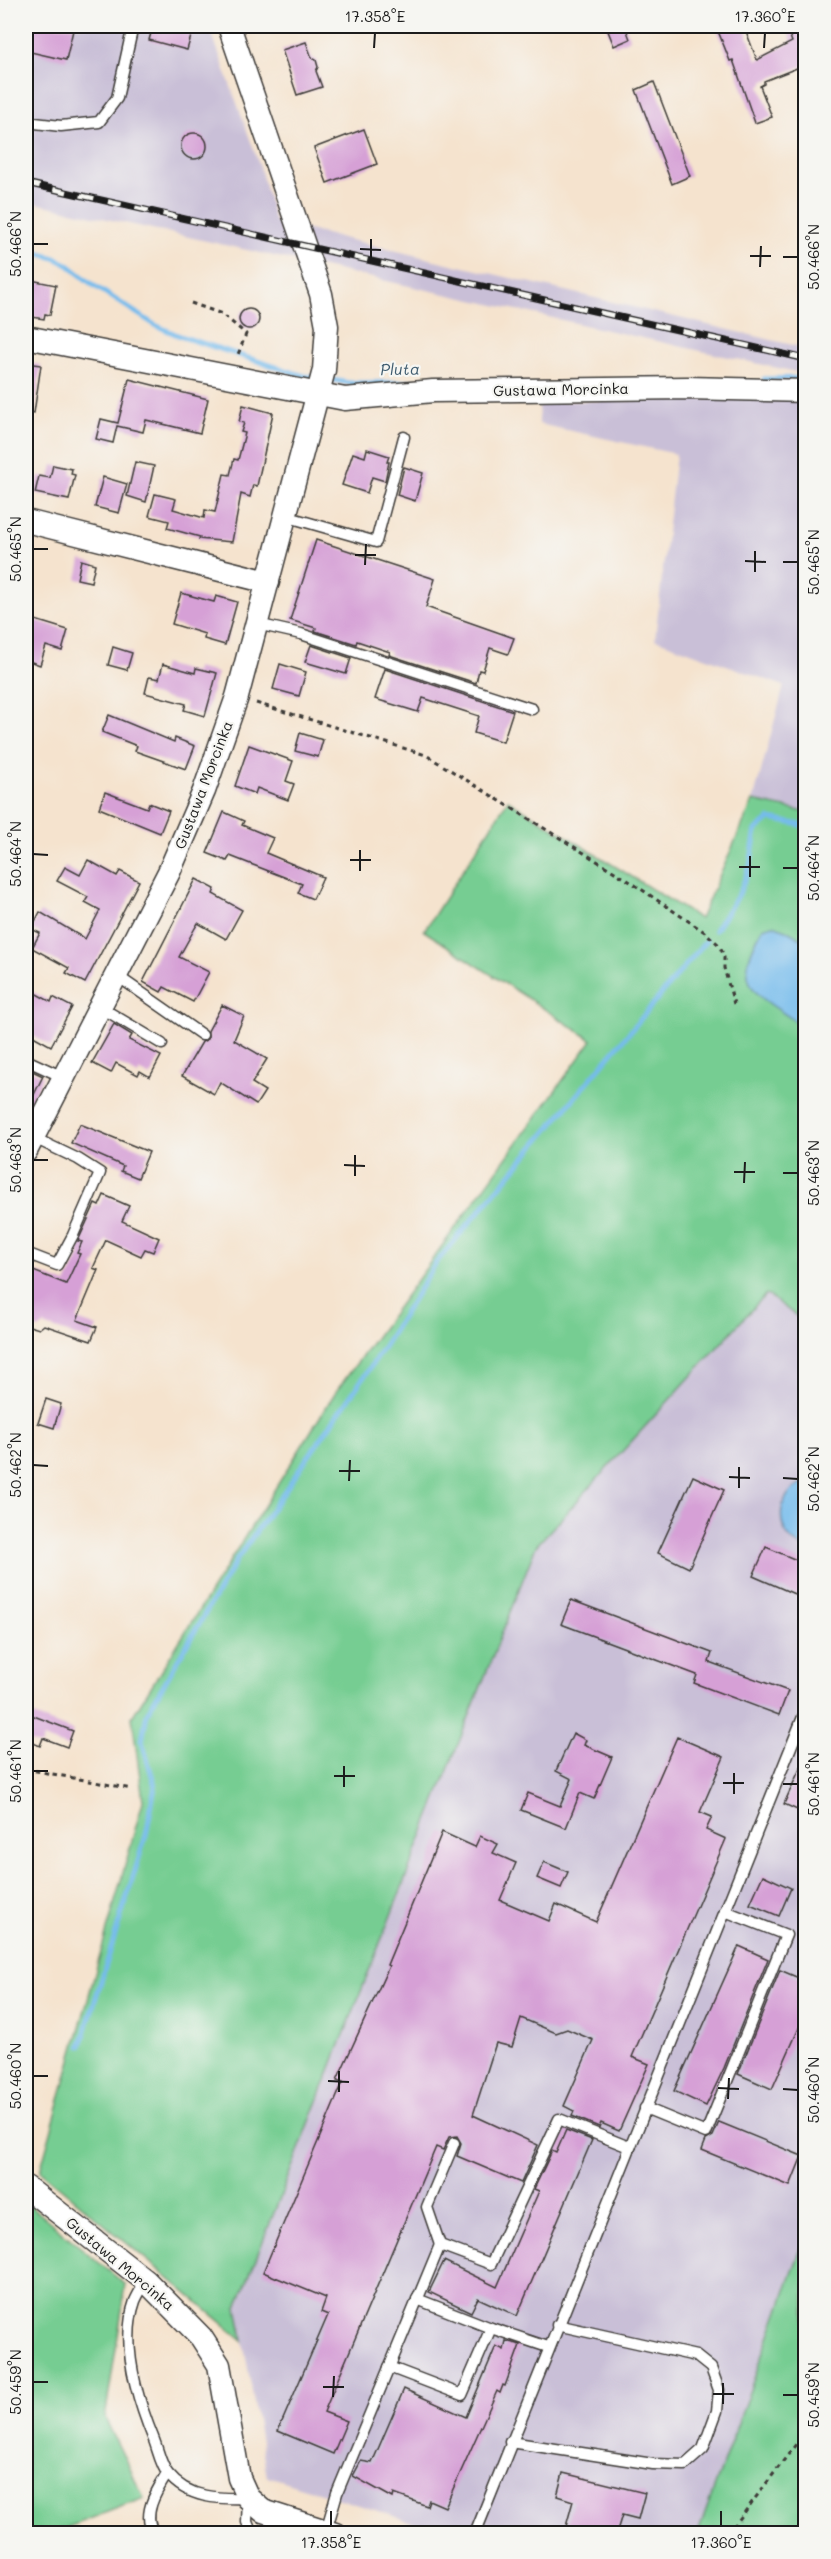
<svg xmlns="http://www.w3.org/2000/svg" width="831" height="2559" font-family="Mali,sans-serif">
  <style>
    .industrial { fill: #c9bfd7 }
    .green { fill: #76cd92; stroke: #497457; stroke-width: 1.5 }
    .water { fill: #74bbec; stroke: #486c84; stroke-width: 1.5 }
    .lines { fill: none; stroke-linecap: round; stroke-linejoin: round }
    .stream { stroke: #74bbec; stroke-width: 5 }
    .building { fill: #d6a0d6 }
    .service-casing { stroke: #3d3a37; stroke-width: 13 }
    .minor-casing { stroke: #3d3a37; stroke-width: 25 }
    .path { stroke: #3d3a37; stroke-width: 3; stroke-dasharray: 4.5 4.5; stroke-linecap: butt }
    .service { stroke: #fff; stroke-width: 10 }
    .minor { stroke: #fff; stroke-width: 22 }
    .rail-casing { stroke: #1c1c1c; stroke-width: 7 }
    .rail { stroke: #f6f6f2; stroke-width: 4.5; stroke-dasharray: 14; stroke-linecap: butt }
    .ticks { fill: none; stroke: #1c1c1c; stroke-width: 2 }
    .labels { text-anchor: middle; stroke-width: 4.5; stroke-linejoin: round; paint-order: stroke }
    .street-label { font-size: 15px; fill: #1c1c1c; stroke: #f6f6f2 }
    .water-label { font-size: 16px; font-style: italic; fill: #3f5c6f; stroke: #f6f6f2 }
    .neatline { fill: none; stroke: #1c1c1c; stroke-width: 2 }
    .ticks-label { font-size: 15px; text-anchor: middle; fill: #1c1c1c }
  </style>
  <rect width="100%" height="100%" fill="#f6f6f2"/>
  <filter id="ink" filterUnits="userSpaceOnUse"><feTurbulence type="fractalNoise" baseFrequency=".0167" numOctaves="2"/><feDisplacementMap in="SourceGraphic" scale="12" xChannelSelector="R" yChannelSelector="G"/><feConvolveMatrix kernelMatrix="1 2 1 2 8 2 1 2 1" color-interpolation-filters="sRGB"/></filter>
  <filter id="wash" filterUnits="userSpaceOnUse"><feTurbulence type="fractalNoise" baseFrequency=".008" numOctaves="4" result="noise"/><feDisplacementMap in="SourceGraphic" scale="24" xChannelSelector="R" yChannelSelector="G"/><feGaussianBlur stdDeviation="1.35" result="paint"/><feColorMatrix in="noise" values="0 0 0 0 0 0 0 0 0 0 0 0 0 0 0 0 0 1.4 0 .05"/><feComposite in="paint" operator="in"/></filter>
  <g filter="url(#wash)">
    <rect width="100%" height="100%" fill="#f5e3ce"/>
    <g class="industrial">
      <polygon points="26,26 209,26 259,164 275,222 805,348 805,374 26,201"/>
      <polygon points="805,397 805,812 753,801 784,686 655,639 676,454 539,424 539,402"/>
      <polygon points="766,1294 806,1322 805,2238 698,2533 447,2533 267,2476 237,2307 536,1546"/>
    </g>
    <g class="green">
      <polygon points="508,800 700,919 753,801 805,812 805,1322 766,1294 536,1546 237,2307 243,2340 40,2171 143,1801 132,1717 335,1393 592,1040 424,931"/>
      <polygon points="26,2202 126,2285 105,2418 144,2498 53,2533 26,2533"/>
      <polygon points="805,2238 805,2533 698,2533"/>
    </g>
    <g class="water">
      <path d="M 773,925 L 784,929 L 805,941 L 805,1028 C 759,994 727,990 763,928 Z"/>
      <path d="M 805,1482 L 806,1482 L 805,1548 C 773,1537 774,1493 805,1482 Z"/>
    </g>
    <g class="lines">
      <g class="stream">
        <polyline points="26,250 55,258 67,264 93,285 155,325 180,336 304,376 318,378"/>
        <polyline points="327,379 349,383 416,382"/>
        <polyline points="764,379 806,378"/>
        <polyline points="715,930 739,894 750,866 756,830 770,819 806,826"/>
        <polyline points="81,2046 146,1835 155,1786 142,1741 147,1713 237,1559 368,1371 436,1263 706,941"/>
      </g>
    </g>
    <g id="blocks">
      <g class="building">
        <polygon points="26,26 74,26 66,60 26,51"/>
        <polygon points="153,26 194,26 187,50 149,40"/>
        <polygon points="606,26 625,26 630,39 614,46"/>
        <polygon points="716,26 744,26 757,60 792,42 786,26 806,26 806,73 802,66 764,81 764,84 760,86 772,117 755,123 733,60 730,61"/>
        <polygon points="306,42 312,58 316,60 318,67 316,71 322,87 297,95 282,50"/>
        <polygon points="654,82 690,176 672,184 636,90"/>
        <polygon points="364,129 377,164 327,183 314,148"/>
        <circle cx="194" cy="146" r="13"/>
        <polygon points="26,279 56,285 50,315 45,314 44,319 26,316"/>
        <circle cx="249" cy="319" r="10"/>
        <polygon points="26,363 41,365 34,413 26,412"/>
        <polygon points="129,379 208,399 200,433 146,420 143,432 117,426 113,443 96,439 101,419 118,423"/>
        <polygon points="243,405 273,413 257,486 253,485 250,497 241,494 232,542 199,539 200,537 167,528 169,521 149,516 155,494 176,499 173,509 204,518 205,510 215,512 224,474 230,475 234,459 238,460 245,433 241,432 244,423 239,422"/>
        <polygon points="367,449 389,456 387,462 389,462 385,481 372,477 367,493 342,485 353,453 365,457"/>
        <polygon points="135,462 154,466 146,502 127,496"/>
        <polygon points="53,465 72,469 71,474 75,475 69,500 35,493 39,476 50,478"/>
        <polygon points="404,467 423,473 415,501 397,495"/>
        <polygon points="103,477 127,484 119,513 95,507"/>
        <polygon points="316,540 435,579 426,607 514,638 508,654 490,648 483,671 479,670 476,683 389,655 390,652 357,641 356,644 315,631 316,628 290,620"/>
        <polygon points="81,560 95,564 91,582 77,579"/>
        <polygon points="181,593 214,602 216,596 237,602 225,645 204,639 205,634 172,624"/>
        <polygon points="32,619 68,630 62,651 46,646 40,665 26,660 26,640"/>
        <polygon points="311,645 351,658 346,674 305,662"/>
        <polygon points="113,647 132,653 127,670 108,665"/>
        <polygon points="163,664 195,673 196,668 217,673 205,716 184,710 186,704 145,693 149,677 159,679"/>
        <polygon points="280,664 306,672 299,696 273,689"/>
        <polygon points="385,669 513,711 503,742 474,733 479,716 423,698 418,712 375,699"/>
        <polygon points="109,715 174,742 175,738 195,746 186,769 135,751 137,746 102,732"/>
        <polygon points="300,733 323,740 318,757 295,751"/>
        <polygon points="249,745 293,761 286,781 294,784 288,800 257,788 255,794 235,786"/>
        <polygon points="105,792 147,808 149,803 169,811 160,833 99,808"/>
        <polygon points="224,812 244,821 242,825 273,838 266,853 323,877 313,899 298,893 302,884 230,856 227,861 207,853"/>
        <polygon points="88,860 117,876 120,871 139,881 85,983 66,973 69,968 32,948 40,933 31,929 40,912 85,939 100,910 85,902 88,897 57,881 65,867 80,875"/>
        <polygon points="196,879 215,889 213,894 242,910 226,939 198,923 195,928 179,957 209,972 193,1002 164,987 161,992 143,982"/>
        <polygon points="26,988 51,1002 53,997 72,1007 51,1046 26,1032"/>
        <polygon points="222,1005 244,1016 234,1040 267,1059 252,1083 265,1091 256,1105 220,1082 214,1094 182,1076 202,1042 208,1039 208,1031"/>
        <polygon points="114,1024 132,1035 129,1040 161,1056 150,1077 140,1071 138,1075 116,1063 111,1073 92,1063"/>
        <polygon points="26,1068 43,1076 26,1111"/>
        <polygon points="80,1124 149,1152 138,1178 121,1171 123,1166 71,1143"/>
        <polygon points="104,1195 129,1206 122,1221 159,1238 153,1252 145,1249 141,1256 106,1240 93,1268 98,1270 77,1320 97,1327 91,1341 44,1325 39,1329 26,1325 26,1268 66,1284 80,1254 77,1253 82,1242 78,1241 95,1204 99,1206"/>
        <polygon points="46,1399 61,1404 54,1428 38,1423"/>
        <polygon points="693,1476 724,1490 689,1568 658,1553"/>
        <polygon points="766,1547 806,1564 806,1599 753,1576"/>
        <polygon points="571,1600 712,1653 709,1662 788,1691 779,1715 694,1683 697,1675 561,1624"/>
        <polygon points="26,1713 73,1731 67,1747 43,1738 40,1746 26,1740"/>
        <polygon points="573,1733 586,1740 584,1745 612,1757 594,1799 580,1793 566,1828 521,1810 528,1793 560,1806 572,1779 556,1771"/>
        <polygon points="677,1737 724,1757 700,1812 712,1817 706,1830 726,1839 632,2057 649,2064 619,2131 601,2123 599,2127 572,2116 574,2111 564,2106 593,2040 567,2029 556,2033 521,2018 512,2047 496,2043 473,2115 538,2145 521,2183 457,2156 461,2143 457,2136 449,2137 443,2150 436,2147 324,2412 347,2421 333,2454 278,2431 328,2315 321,2312 326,2298 263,2272 343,2082 337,2080 389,1966 387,1965 442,1832 475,1847 480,1836 498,1844 493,1853 516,1863 500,1900 549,1921 556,1904 596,1922"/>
        <polygon points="806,1755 806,1814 784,1804"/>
        <polygon points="544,1862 568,1872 561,1888 537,1878"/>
        <polygon points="763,1875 791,1888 779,1916 750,1904"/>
        <polygon points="739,1946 768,1959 724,2068 706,2106 674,2091"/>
        <polygon points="780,1970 806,1981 806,2012 772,2089 738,2074"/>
        <polygon points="719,2122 802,2156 790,2186 702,2150 706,2140 713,2136"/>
        <polygon points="566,2130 592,2140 517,2316 478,2298 471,2312 429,2292 444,2261 497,2287 539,2191 534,2189 552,2151 556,2153"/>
        <polygon points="506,2341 520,2345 516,2356 505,2386 503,2385 500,2393 497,2391 445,2507 429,2500 427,2506 394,2494 393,2498 353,2476 361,2461 372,2463 404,2389 466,2417 496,2346 504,2350"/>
        <polygon points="563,2473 645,2493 638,2519 622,2515 616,2534 578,2534 565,2530 573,2501 557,2496"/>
      </g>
    </g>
  </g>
  <g filter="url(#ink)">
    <use href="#blocks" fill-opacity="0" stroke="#3d3a37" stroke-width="1.5"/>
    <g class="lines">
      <g class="service-casing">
        <g id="service">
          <polyline points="26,122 61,126 99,122 117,98 133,26"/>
          <polyline points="285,516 376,542 404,437"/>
          <polyline points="257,624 301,634 532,709"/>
          <polyline points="116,975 202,1035"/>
          <polyline points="100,1007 162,1044"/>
          <polyline points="26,1060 63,1077"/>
          <polyline points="26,1253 57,1265 73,1235 100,1173 78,1159 32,1137"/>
          <polyline points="645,2108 706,2133 786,1935 725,1911"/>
          <polyline points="440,2245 427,2207 454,2143"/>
          <path d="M 146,2281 C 142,2288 138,2294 135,2301 C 120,2343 138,2401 154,2440 C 158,2450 161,2466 168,2474 C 188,2499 220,2499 248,2498 L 247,2522 L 252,2534"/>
          <polyline points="417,2299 491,2328 548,2347"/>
          <polyline points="389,2367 462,2395 491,2328"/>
          <polyline points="510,2442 653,2464 685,2465 703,2449 717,2411 719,2390 711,2368 696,2356 557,2325"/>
          <polyline points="326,2531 337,2493 440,2245 491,2264 559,2119 629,2147"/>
          <path d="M 155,2534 C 140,2516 157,2490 167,2474"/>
          <polyline points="475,2534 803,1717"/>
        </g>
      </g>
      <g class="minor-casing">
        <g id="minor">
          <polyline points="26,337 345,399 433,391 687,388 806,391"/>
          <polyline points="26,521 268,582"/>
          <polyline points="26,1151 169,872 204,791 237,697 324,370 327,326 321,294 229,26"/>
          <polyline points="26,2187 146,2281 201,2337 219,2365 239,2478 248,2498 263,2511 335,2534"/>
        </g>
      </g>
      <g class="path">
        <polyline points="191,303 222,314 246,334 237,357"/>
        <polyline points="256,703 426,755 626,879 706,933 719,945 724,956 724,968 734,1004"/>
        <polyline points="26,1769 132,1789"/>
        <polyline points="728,2534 806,2431"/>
      </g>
      <use href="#service" class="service"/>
      <use href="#minor" class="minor"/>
      <g class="rail-casing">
        <polyline id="rail" points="26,183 806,359"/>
      </g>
      <use href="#rail" class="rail"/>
    </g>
  </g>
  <path class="ticks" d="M 374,48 L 375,33M 764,48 L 765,33M 33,244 L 48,244M 360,249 L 381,250M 750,256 L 771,256M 783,257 L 798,257M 371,260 L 371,239M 760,267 L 761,246M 33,549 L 48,549M 355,555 L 376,555M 745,561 L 766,562M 783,562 L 798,562M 365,565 L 366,544M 755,572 L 755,551M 33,854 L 48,855M 350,860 L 371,860M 739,867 L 760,867M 783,868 L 798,868M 360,871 L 360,850M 750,877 L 750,856M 33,1160 L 48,1160M 344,1165 L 365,1166M 734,1172 L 755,1172M 783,1173 L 798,1173M 355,1176 L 355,1155M 744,1183 L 745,1162M 33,1465 L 48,1466M 339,1471 L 360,1471M 729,1477 L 750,1478M 783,1478 L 798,1479M 349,1481 L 350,1460M 739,1488 L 739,1467M 33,1771 L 48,1771M 334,1776 L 355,1776M 723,1783 L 744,1783M 783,1784 L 798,1784M 344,1787 L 344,1766M 734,1794 L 734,1773M 33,2076 L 48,2076M 328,2081 L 349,2082M 718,2088 L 739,2089M 783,2089 L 798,2090M 339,2092 L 339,2071M 728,2099 L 729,2078M 33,2382 L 48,2382M 323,2387 L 344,2387M 713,2394 L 734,2394M 783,2395 L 798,2395M 333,2397 L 334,2376M 723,2404 L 723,2383M 331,2526 L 331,2511M 721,2526 L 721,2511"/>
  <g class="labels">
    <g class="street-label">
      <text transform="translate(561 390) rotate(-1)" y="5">Gustawa Morcinka</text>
      <text transform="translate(204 785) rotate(-69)" y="5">Gustawa Morcinka</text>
      <text transform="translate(120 2264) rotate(40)" y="5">Gustawa Morcinka</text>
    </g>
    <g class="water-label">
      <text transform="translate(400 369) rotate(-1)" y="6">Pluta</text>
    </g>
  </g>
  <rect width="831" height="2559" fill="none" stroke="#f6f6f2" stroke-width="66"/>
  <rect x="33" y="33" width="765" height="2493" class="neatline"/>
  <g class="ticks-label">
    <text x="375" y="22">17.358°E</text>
    <text x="765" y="22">17.360°E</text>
    <text transform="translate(16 244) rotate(-90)" y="5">50.466°N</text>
    <text transform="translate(814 257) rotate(-90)" y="5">50.466°N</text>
    <text transform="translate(16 549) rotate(-90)" y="5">50.465°N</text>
    <text transform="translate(814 562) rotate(-90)" y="5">50.465°N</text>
    <text transform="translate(16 854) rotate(-90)" y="5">50.464°N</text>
    <text transform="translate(814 868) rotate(-90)" y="5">50.464°N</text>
    <text transform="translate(16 1160) rotate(-90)" y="5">50.463°N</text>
    <text transform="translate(814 1173) rotate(-90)" y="5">50.463°N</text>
    <text transform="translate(16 1465) rotate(-90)" y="5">50.462°N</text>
    <text transform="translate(814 1479) rotate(-90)" y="5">50.462°N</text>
    <text transform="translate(16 1771) rotate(-90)" y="5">50.461°N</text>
    <text transform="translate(814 1784) rotate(-90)" y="5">50.461°N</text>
    <text transform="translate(16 2076) rotate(-90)" y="5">50.460°N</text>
    <text transform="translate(814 2090) rotate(-90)" y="5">50.460°N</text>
    <text transform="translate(16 2382) rotate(-90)" y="5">50.459°N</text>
    <text transform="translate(814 2395) rotate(-90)" y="5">50.459°N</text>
    <text x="331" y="2548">17.358°E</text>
    <text x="721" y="2548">17.360°E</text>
  </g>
</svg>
